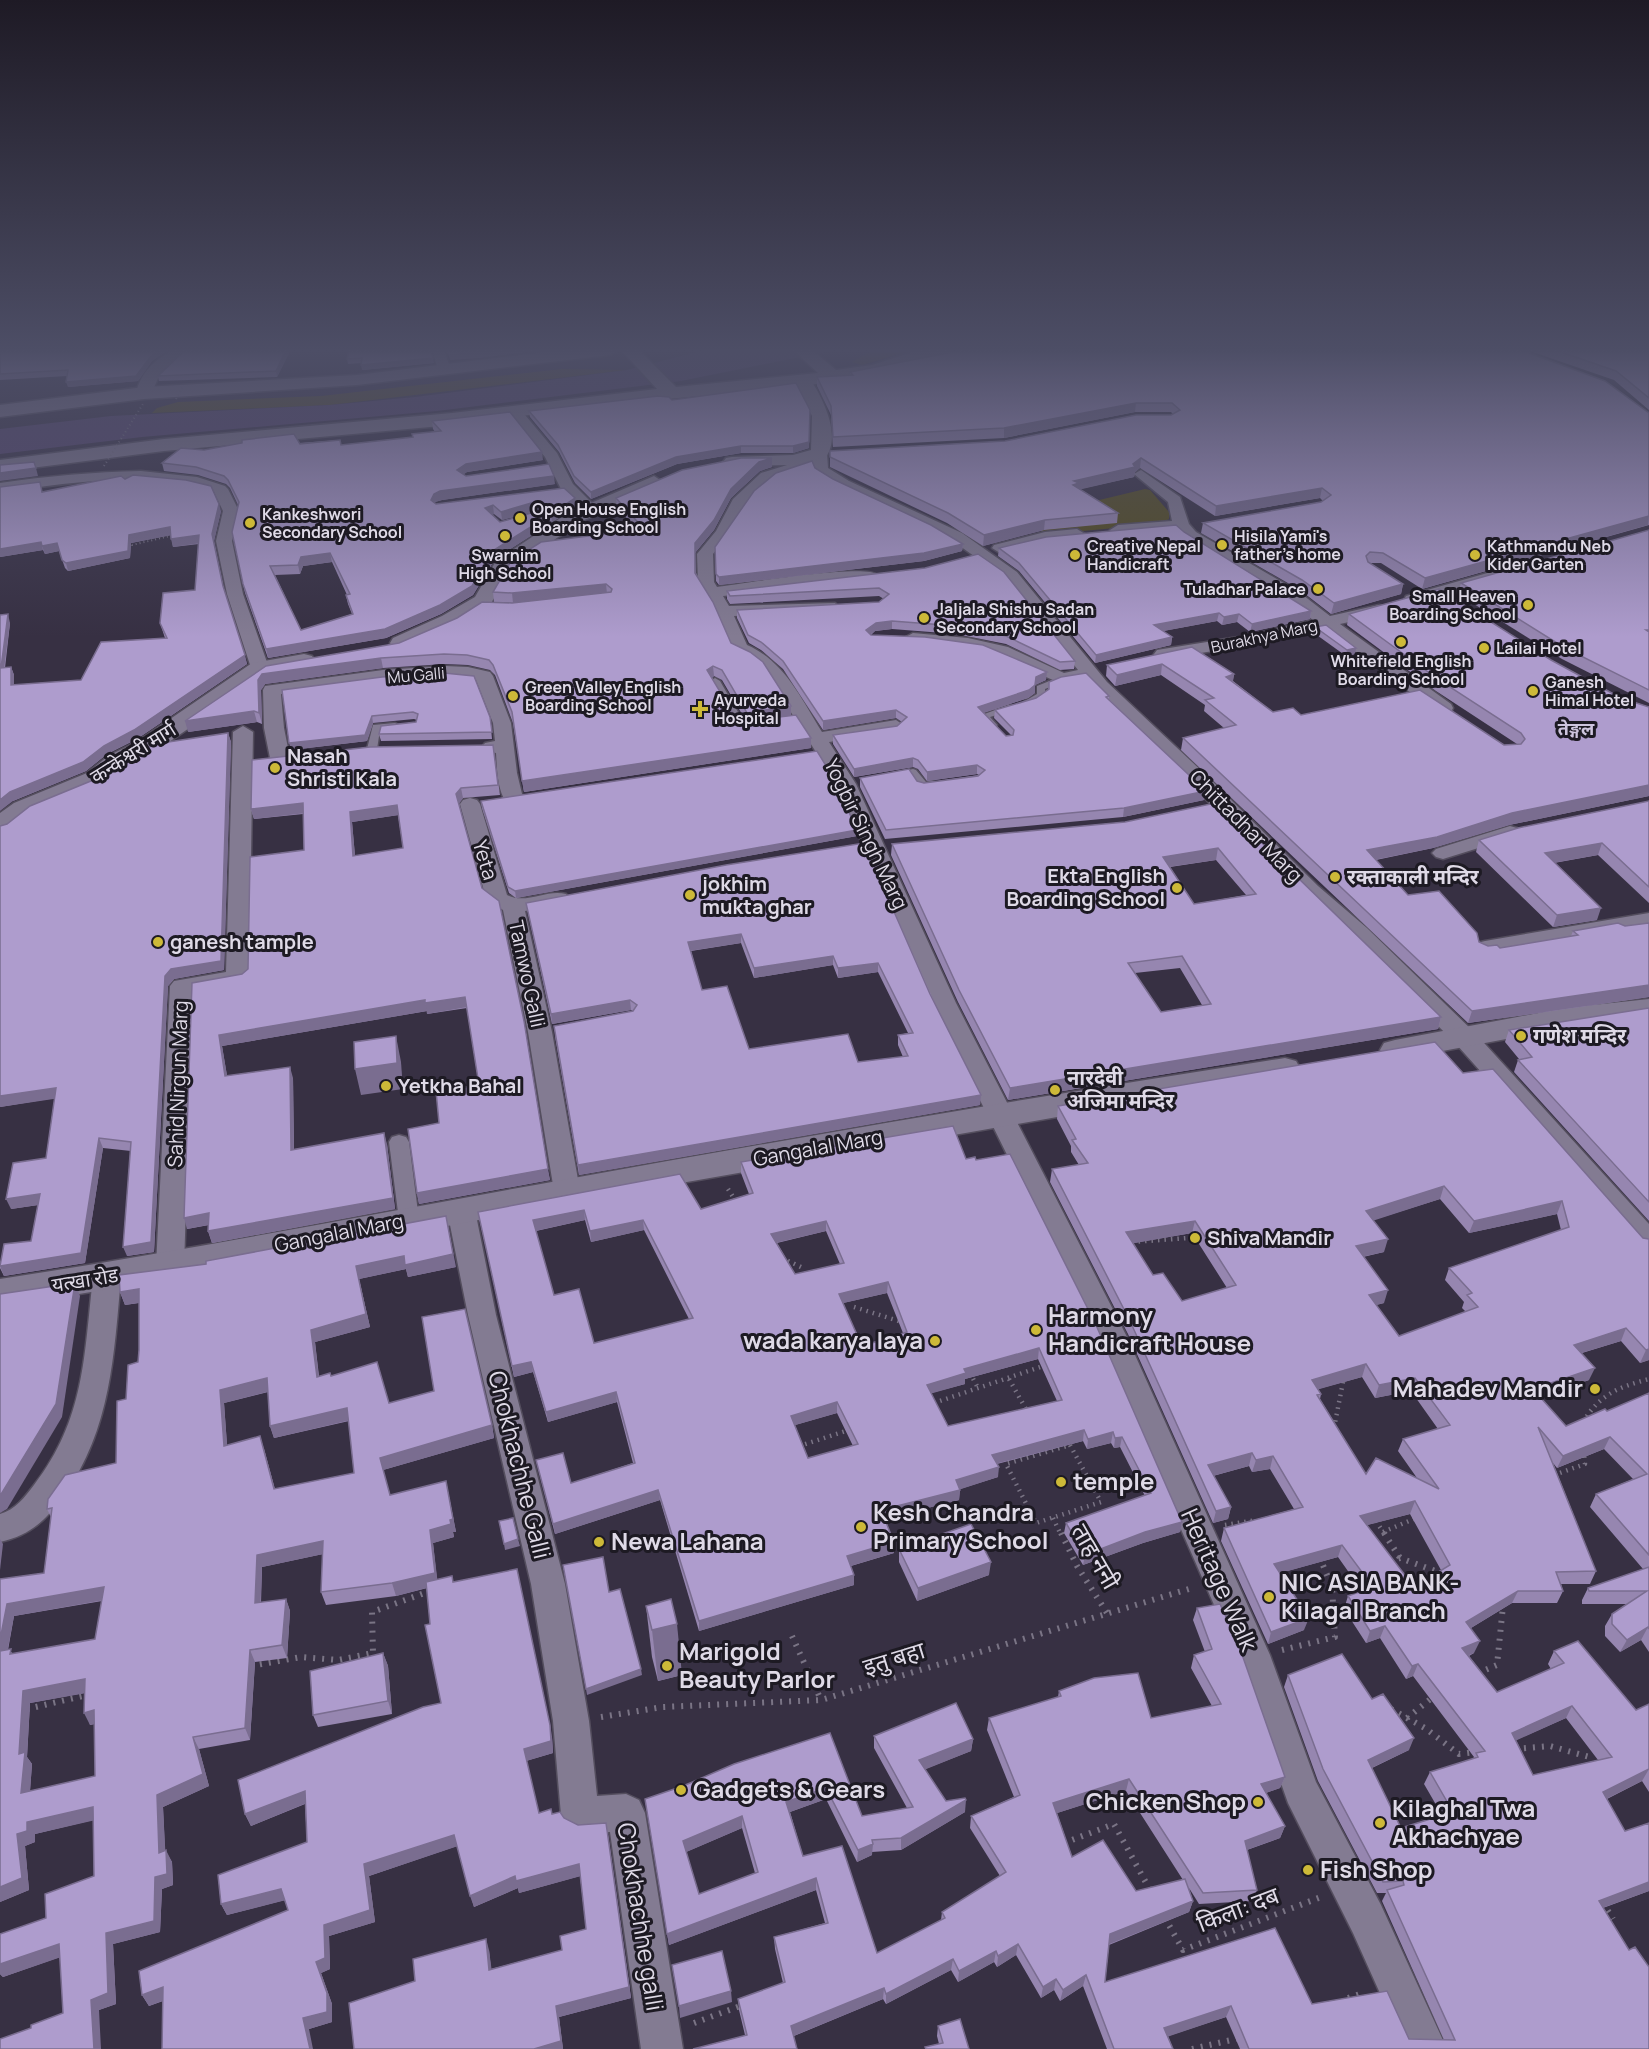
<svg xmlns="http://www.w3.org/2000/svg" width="1649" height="2049" font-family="Manrope,'Noto Sans Devanagari',sans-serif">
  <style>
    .green { fill: #544c1c }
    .water { fill: #54436d }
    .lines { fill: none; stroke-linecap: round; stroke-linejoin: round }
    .service-casing { stroke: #544e5e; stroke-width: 3 }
    .pedestrian-casing { stroke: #544e5e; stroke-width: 3 }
    .minor-casing { stroke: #544e5e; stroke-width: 3 }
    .tertiary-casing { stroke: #544e5e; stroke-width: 3 }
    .secondary-casing { stroke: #544e5e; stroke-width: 3 }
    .path-far2 { stroke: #7a7485; stroke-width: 2; stroke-dasharray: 1 3; stroke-linecap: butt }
    .path-far1 { stroke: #7a7485; stroke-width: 4.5; stroke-dasharray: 1.5 5; stroke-linecap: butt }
    .path { stroke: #7a7485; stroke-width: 6; stroke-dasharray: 2 7; stroke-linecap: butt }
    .service { fill: #837b92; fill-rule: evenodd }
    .pedestrian { fill: #837b92; fill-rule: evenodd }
    .minor { fill: #837b92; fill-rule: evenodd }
    .tertiary { fill: #837b92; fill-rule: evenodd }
    .secondary { fill: #837b92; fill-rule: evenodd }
    .path-bridge { stroke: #7a7485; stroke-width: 2; stroke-dasharray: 1 3; stroke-linecap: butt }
    .wall { fill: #9686b0; fill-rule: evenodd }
    .shaded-wall { fill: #7a6d90 }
    .building { fill: #ae9ccd; stroke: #7a6d90; stroke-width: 1.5; fill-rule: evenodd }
    .poi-dot { fill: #cdb938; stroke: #1d1a23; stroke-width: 2 }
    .labels { text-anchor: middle; stroke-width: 6; stroke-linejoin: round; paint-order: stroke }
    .far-poi-label { font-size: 16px; font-weight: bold; fill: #dfdae7; stroke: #1d1a23; text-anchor: start }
    .far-street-label { font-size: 16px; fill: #dfdae7; stroke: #1d1a23 }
    .far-neighbourhood-label { font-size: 18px; font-weight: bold; fill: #cec5de; stroke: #1d1a23 }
    .street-label { font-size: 20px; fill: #dfdae7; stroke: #1d1a23 }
    .poi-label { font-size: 20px; font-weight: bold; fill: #dfdae7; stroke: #1d1a23; text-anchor: start }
    .near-poi-label { font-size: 24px; font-weight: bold; fill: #dfdae7; stroke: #1d1a23; text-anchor: start }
    .near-street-label { font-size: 24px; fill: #dfdae7; stroke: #1d1a23 }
  </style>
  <rect width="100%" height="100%" fill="#373043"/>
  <g class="green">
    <polygon points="873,350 913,350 862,365 852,362"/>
    <polygon points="562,369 627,370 330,405 152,413 157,408 178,402 321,396"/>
    <polygon points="1145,489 1150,490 1169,512 1169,519 1159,524 1039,535 1042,530 1091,502"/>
  </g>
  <polygon class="water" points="704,350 835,350 681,381 437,411 142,437 0,454 0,429 111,416 330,405 415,397 627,370"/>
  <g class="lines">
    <g class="service-casing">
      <g id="service">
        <polygon points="533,514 536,514 560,530 553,532 532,519 528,520 524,518"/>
        <polygon points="1062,676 1065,677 1065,681 1045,689 1045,697 1031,705 1025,705 1025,701 1037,694 1037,686"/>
        <polygon points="715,678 720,681 746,726 752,726 752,730 740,731 710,681"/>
        <polygon points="1009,705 1012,706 1012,710 990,717 997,725 995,727 989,727 979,716"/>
        <polygon points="395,723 400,726 398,728 380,730 377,749 372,752 369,751 367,749 373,725"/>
        <polygon points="913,769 916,770 926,782 933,781 938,784 937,786 919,788 910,775 898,778 893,775 894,773"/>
      </g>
    </g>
    <g class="pedestrian-casing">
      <polygon id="pedestrian" points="399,1135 406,1137 409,1142 419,1220 416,1225 409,1227 402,1225 399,1220 389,1142 392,1137"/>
    </g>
    <g class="minor-casing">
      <g id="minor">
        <polygon points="432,350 444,350 451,370 449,373 439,373"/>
        <polygon points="515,408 520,409 557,453 573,484 598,509 595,512 585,512 561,489 545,457 508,412"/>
        <path d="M 820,449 L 827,453 L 828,468 L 849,481 L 962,533 L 1017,572 L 1107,682 L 1208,777 L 1318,886 L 1367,928 L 1475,1033 L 1649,1224 L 1649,1252 L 1639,1249 L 1457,1045 L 1351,938 L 1302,896 L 1086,679 L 1062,684 L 996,655 L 968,648 L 913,643 L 904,638 L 913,633 L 968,638 L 1008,647 L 1064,673 L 1078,670 L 1005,578 L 950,539 L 839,487 L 816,473 L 813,465 C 801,473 782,472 770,481 C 743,499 733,530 713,554 L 714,582 L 717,587 C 739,584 868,563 877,575 L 869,580 L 723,596 L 729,606 L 835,603 L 838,607 L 829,612 L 734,616 L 747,645 C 784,661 801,698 822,732 L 896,720 L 905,726 L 896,732 L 829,742 L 856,784 L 956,1003 L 1126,1335 L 1270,1655 L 1316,1782 L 1381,1905 L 1447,2049 L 1405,2049 L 1353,1933 L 1288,1803 L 1236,1655 L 1096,1335 L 932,1003 L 836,784 L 765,671 L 752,660 L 730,648 L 715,611 L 698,582 L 697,554 L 716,531 L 733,499 L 761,473 L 800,461 Z"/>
        <polygon points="1141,470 1180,497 1189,524 1196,532 1299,592 1330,616 1379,605 1385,606 1388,610 1385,614 1340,624 1451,704 1453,708 1451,712 1437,712 1323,628 1251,645 1163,659 1157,658 1154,654 1157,650 1163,649 1251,635 1313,620 1287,600 1184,538 1177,530 1112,533 1110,530 1118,525 1172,521 1168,502 1134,474"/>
        <path d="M 141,471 L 197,477 L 225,486 L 228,489 L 239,511 L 232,541 L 243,594 L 269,668 L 266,672 L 260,673 L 251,668 L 227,594 L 216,541 L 223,511 L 214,492 C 145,471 70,482 0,493 L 0,483 C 47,476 94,472 141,471 Z"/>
        <polygon points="1077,529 1085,534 1083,537 1045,542 1000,553 992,548 994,545 1045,532"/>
        <polygon points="1491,572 1497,573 1499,577 1497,581 1412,605 1404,600 1406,596"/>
        <path d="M 445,666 L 468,667 L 490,672 L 493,676 L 511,723 L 517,773 L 523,798 L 520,802 L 506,802 C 497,789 497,768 496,753 L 485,751 L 482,747 L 485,743 L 495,741 L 493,723 L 476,680 L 468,678 L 415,678 L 281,694 L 284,728 L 290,758 L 280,764 L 270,758 L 264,728 L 263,690 L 265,686 L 383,670 Z"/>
        <polygon points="243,726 253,732 249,978 245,983 193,992 184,1266 180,1273 170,1277 160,1273 156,1266 170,986 174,981 226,972 233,732"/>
        <path d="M 470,798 L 477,800 L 480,804 L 507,895 C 526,905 546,889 566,894 L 569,899 L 566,904 L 525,911 L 552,1032 L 580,1191 L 576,1198 L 567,1201 L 558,1198 L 554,1191 L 528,1032 L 503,910 L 486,898 L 460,804 L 463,800 Z"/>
        <polygon points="1510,826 1517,828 1520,832 1517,836 1443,859 1436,857 1432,853 1436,849"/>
        <polygon points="1649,913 1649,927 1485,955 1477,953 1474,948 1477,943 1485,941"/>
        <polygon points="461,1200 471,1203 475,1210 496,1315 565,1584 589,1721 597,1796 626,1794 639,1800 645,1813 683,2049 641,2049 610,1832 580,1834 567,1828 561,1815 553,1721 531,1584 468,1315 447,1210 451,1203"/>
        <path d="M 107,1266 L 117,1269 L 121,1277 C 114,1354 111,1430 64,1495 C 46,1520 31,1535 0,1542 L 0,1514 C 15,1510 25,1497 34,1485 C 85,1419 84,1356 93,1277 L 97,1269 Z"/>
      </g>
    </g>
    <g class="tertiary-casing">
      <g id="tertiary">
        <path d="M 172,350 L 191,350 L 159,376 L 150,397 L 138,397 L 136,393 C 141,372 154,361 172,350 Z"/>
        <path d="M 803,376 L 809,377 C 822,397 842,434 826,457 L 793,465 L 726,466 L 723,462 L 726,458 L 732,457 L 793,455 L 811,450 L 812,416 L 795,381 Z"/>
        <polygon points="654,476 663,482 661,486 582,521 511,569 490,605 458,626 409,648 393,648 390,643 393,638 442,616 475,597 496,561 568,513"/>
        <polygon points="304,654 312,656 315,661 312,666 267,674 156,751 126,766 105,783 32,813 9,831 0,834 0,813 14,803 87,773 108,756 138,741 252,663"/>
        <polygon points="1649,999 1649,1017 1565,1028 1395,1060 1384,1057 1380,1050 1384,1043 1395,1040 1565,1008"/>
        <path d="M 1285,1058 L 1296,1061 L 1300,1068 L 1296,1075 L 567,1203 L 170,1279 L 0,1307 L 0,1279 C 190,1250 378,1213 568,1179 C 806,1136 1045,1095 1285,1058 Z"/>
      </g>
    </g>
    <g class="secondary-casing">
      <g id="secondary">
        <polygon points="562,350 618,350 610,355 357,385 144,399 0,417 0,405 144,387 357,375"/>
        <polygon points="621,350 639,350 676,387 818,373 793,350 812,350 836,370 872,365 919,350 947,350 945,354 874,375 803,386 606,405 452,425 164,451 0,472 0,460 164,439 452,413 657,389"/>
      </g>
    </g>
    <polyline class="path-far2" points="129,542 132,545 174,535"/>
    <g class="path-far1">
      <polyline points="728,1189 737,1203"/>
      <polyline points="1132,1242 1189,1238"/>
      <polyline points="782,1258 803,1268"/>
      <polyline points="854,1307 902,1322"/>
      <polyline points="970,1373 978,1388"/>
      <polyline points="1009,1379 1027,1411"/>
      <polyline points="934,1403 1046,1365"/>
      <path d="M 1583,1422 C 1600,1394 1619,1387 1649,1379"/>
      <polyline points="1334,1428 1344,1377"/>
      <polygon points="1070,1445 1101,1502 1036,1523 1006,1464"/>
      <polyline points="799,1446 849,1430"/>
      <polyline points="1554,1475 1585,1464 1584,1453"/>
      <polyline points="1053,1518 1061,1535"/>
      <polyline points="1376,1521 1385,1535"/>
      <polyline points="1225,1525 1257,1520"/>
      <polyline points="1383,1532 1416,1518"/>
    </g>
    <g class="path">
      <polyline points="1061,1533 1077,1566 1107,1613"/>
      <polyline points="1384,1533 1400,1558"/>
      <polyline points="1390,1562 1400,1558 1438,1572"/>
      <polyline points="1332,1587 1356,1577"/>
      <polyline points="792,1636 821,1700"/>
      <polyline points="1282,1650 1335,1637 1332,1587 1320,1558"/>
      <polyline points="251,1666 301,1657 338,1660 373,1653 372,1612 430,1591"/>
      <polyline points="1478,1673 1497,1665 1503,1606"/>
      <polyline points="27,1709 87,1695"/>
      <polyline points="1391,1709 1425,1728 1459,1754 1475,1752"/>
      <polyline points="601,1717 663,1707 821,1700 1192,1588"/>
      <polyline points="1407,1718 1433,1697"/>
      <polyline points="1515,1749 1550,1746 1593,1758"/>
      <polyline points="1064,1843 1114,1824 1150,1890"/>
      <polyline points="1603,1903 1613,1919"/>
      <polyline points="1165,1918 1183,1950 1321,1897"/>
      <polyline points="1348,1998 1363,1993"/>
      <polyline points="694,2023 743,2005"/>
      <polyline points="1192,2049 1240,2038"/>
    </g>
    <use href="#service" class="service"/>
    <use href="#pedestrian" class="pedestrian"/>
    <use href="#minor" class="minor"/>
    <use href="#tertiary" class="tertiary"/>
    <use href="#secondary" class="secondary"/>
    <g class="path-bridge">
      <polyline points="176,399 182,388"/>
      <polyline points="104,466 143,404"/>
    </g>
  </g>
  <g class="wall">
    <polygon points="0,350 168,350 152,361 138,381 68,387 67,376 0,380"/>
    <polygon points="185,350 291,350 289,353 277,377 159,381 158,376"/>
    <polygon points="349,350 434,363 362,370 362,363 348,364 347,359"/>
    <polygon points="957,350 1521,350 1649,413 1649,525 1422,589 1381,563 1370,563 1403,584 1401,594 1331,614 1300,590 1201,533 1203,523 1321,502 1323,501 1320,498 1215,516 1140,468 1135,472 1134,477 1080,489 1118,513 1117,523 1044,530 983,546 947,523 830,467 830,451 1005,441 1171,415 1173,414 1171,412 1135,412 1004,438 833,447 831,415 817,386 817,377 850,375 850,372 957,351"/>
    <polygon points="1527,350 1649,350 1649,410 1614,380"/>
    <polygon points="672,400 809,448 793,453 741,453 677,464 591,499 575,483 559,452 530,417 529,411"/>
    <path d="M 432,421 L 543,460 L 467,472 L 463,474 L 466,476 L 555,484 L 442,500 L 435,502 L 436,504 L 564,488 L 576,507 L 552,522 L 532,512 L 502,520 L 494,514 L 492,515 L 500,522 L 542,520 L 543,528 L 495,559 L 473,595 L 441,614 L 386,638 L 268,658 L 245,593 L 232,532 L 238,505 L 230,488 L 226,484 L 198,475 L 164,471 L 162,463 L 204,450 L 340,440 L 341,445 L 413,437 L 435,432 L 433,429 ZM 332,562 L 347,595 L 346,595 L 348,604 L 352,614 L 301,630 L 275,575 L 300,574 L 303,566 Z"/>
    <path d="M 772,458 L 772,467 L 760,471 L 731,498 L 714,530 L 695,553 L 696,573 L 731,643 L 791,706 L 791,716 L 811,748 L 524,792 L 513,723 L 495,675 L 490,670 L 468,665 L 445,664 L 383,668 L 265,684 L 261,690 L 262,724 L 257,722 L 188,732 L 266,666 L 399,643 L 512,603 L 551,599 L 513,603 L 494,602 L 493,592 L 637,530 L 617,507 L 616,498 ZM 714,676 L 722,680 L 746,721 L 738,722 L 712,678 Z"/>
    <polygon points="815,468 833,479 963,544 962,551 924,561 719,585 716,581 715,547"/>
    <polygon points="125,479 221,511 214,541 224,589 247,664 137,739 107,754 86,771 13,801 0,615 10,623 5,668 11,667 14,675 14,685 81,680 165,638 160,623 195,590 199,544 173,547 171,535 131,543 130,558 68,571 65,568 59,551 45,554 43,550 0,557 0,487 43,492"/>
    <polygon points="1649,530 1649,703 1562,659 1458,594 1461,583"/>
    <polygon points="1184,532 1311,611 1310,619 1250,632 1237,622 1222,625 1217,621 1163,631 1172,637 1171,645 1095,663 1019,571 998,556 999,548"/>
    <polygon points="925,568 1075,661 1074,669 1060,670 1006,644 956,634 892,629 875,631 871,635 1046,680 1035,685 1035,693 1028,698 983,713 1006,736 1011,735 994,718 995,710 1036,698 1048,690 1049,682 1109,696 1109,699 1206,791 1204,800 1123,817 885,839 860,787 860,778 917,781 924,783 979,775 977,774 927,781 918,769 913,767 854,777 833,744 833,735 897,726 902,722 896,718 823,730 783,669 761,650 749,643 737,618 737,610 879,602 884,599 879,596 730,604 727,599 727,591"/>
    <polygon points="1349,614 1551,660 1621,698 1649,707 1649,796 1509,825 1433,848 1376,860 1408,895 1479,942 1488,946 1500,948 1571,936 1573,931 1625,926 1649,923 1649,997 1468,1023 1181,750 1183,738 1224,728 1204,711 1205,705 1161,675 1115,686 1106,676 1107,665 1192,647 1234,674 1233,681 1273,712 1301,715 1504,745 1517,744 1436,691 1347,625"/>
    <polygon points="1315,627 1355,654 1346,656 1314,633"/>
    <polygon points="282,690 490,717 492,739 381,741 379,734 416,722 417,720 414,719 373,723 367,741 291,750"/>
    <polygon points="228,733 231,742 224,970 174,979 168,986 154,1252 127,1256 131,1151 103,1148 85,1263 4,1276 0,1268 0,1262 31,1241 38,1205 11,1209 46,1158 55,1098 0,1107"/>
    <path d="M 493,745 L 500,795 L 463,798 L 459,803 L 550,1180 L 419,1204 L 417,1193 L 439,1123 L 479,1085 L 467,1008 L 427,1014 L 427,1011 L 222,1046 L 227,1076 L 293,1078 L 294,1149 L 387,1144 L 395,1209 L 212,1243 L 208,1231 L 209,1225 L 187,1229 L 192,983 L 242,974 L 248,969 L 304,850 L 303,814 L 254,819 L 251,809 ZM 398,815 L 403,848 L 355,856 L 352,822 Z"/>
    <polygon points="481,801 857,830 857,836 516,898 509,893 482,808"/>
    <polygon points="1649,801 1649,903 1598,855 1554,863 1597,920 1553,927 1476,852 1479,840"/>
    <path d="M 1220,802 L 1441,1017 L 1438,1029 L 1008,1100 L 958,1002 L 891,855 L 892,844 L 1125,822 ZM 1216,860 L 1246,895 L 1194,904 L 1170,867 ZM 1180,968 L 1202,1005 L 1161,1012 L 1135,973 Z"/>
    <path d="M 864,843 L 980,1105 L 579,1175 L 555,1036 L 633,1011 L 631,1010 L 552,1024 L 526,903 ZM 741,943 L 754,978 L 833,965 L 838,978 L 878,972 L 908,1033 L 898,1035 L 898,1045 L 903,1057 L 858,1062 L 749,1049 L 702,990 L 691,951 Z"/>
    <polygon points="1649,1008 1649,1221 1514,1072 1518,1060 1519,1059 1505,1042 1509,1030"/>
    <path d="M 1463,1073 L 1643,1238 L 1649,1360 L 1640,1363 L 1621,1341 L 1582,1353 L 1589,1380 L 1540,1397 L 1566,1426 L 1607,1411 L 1649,1393 L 1649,1652 L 1641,1640 L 1620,1652 L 1605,1636 L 1605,1626 L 1612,1614 L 1627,1604 L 1582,1604 L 1582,1600 L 1588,1588 L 1643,1569 L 1590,1507 L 1596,1494 L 1633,1479 L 1604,1449 L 1557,1468 L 1553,1463 L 1596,1571 L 1590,1584 L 1561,1584 L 1563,1591 L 1557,1603 L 1512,1603 L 1471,1628 L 1474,1653 L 1469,1656 L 1497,1692 L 1551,1669 L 1548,1664 L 1554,1651 L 1636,1710 L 1649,1704 L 1649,1792 L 1642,1781 L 1607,1799 L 1625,1831 L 1649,1823 L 1649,1891 L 1603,1908 L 1649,2049 L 1240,2049 L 1226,2017 L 1168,2036 L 1173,2049 L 1107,2049 L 1083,1986 L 1060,2001 L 1054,1990 L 1041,1998 L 1016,1955 L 997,1967 L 994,1962 L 958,1982 L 951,1970 L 886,2004 L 883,1999 L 794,2036 L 745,2035 L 739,2010 L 738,1999 L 783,1983 L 775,1949 L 774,1937 L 825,1923 L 816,1890 L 669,1945 L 645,1799 L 683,1786 L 830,1733 L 862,1816 L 907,1808 L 874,1748 L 874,1736 L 973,1739 L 971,1751 L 925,1769 L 946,1801 L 965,1812 L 901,1850 L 872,1852 L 872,1855 L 857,1862 L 826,1799 L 790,1812 L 803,1856 L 877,1953 L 941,1920 L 942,1912 L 1000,1876 L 970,1828 L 971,1816 L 1014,1797 L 987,1730 L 989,1718 L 1058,1697 L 1059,1691 L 1151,1718 L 1212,1706 L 1191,1668 L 1194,1655 L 1205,1652 L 1193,1620 L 1197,1608 L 1285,1777 L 1280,1788 L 1266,1793 L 1285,1826 L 1280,1838 L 1247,1850 L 1257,1890 L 1253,1901 L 1199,1904 L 1189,1888 L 1193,1901 L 1189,1912 L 1109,1945 L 1105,1982 L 1312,2004 L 1409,2039 L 1444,2040 L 1382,1901 L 1386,1893 L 1377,1893 L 1318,1781 L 1284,1687 L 1288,1675 L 1372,1699 L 1409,1750 L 1372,1768 L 1401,1828 L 1442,1815 L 1424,1784 L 1430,1772 L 1473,1759 L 1474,1757 L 1413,1676 L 1406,1679 L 1380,1638 L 1366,1643 L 1344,1609 L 1348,1596 L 1362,1591 L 1338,1557 L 1280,1573 L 1304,1630 L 1268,1644 L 1221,1541 L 1224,1528 L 1294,1509 L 1270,1469 L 1252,1472 L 1249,1466 L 1213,1476 L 1231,1507 L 1228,1519 L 1213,1523 L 1128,1334 L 1050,1182 L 1052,1169 L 1079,1165 L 1071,1152 L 1071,1146 L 1057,1119 L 1058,1106 ZM 1440,1199 L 1469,1233 L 1557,1214 L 1561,1230 L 1449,1268 L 1445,1280 L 1464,1302 L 1462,1308 L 1466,1312 L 1399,1336 L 1376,1305 L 1384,1303 L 1363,1257 L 1384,1252 L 1373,1220 ZM 1192,1233 L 1227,1288 L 1182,1301 L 1153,1275 L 1133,1243 ZM 1362,1377 L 1375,1398 L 1411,1391 L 1438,1429 L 1403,1439 L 1398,1451 L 1417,1478 L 1366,1474 L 1320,1399 L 1321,1394 L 1318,1389 ZM 1410,1514 L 1441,1570 L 1414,1587 L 1367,1525 ZM 1566,1718 L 1598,1760 L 1533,1775 L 1516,1740 ZM 1126,1791 L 1183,1880 L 1136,1891 L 1072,1857 L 1057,1813 ZM 742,1828 L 755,1873 L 699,1894 L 686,1852 Z"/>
    <path d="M 966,1159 L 1182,1522 L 1180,1532 L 1143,1543 L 1083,1565 L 1064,1533 L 1066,1523 L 1145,1496 L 1120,1447 L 1114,1448 L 1111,1443 L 1087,1449 L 1083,1441 L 997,1464 L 998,1477 L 960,1489 L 959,1500 L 884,1519 L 894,1542 L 894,1553 L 851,1566 L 854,1585 L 699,1631 L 660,1500 L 555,1534 L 536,1460 L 571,1483 L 633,1463 L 617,1402 L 548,1422 L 533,1372 L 514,1377 L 478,1212 L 701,1209 L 749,1194 L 741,1173 L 741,1162 ZM 585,1220 L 591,1242 L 644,1230 L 689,1319 L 594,1343 L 554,1295 L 536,1231 ZM 826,1231 L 840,1264 L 795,1274 L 777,1243 ZM 887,1293 L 903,1333 L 862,1346 L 843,1303 ZM 1038,1359 L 1057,1401 L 948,1426 L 931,1393 L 965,1384 L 965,1379 ZM 837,1413 L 853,1446 L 808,1458 L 795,1425 Z"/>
    <path d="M 456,1267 L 408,1277 L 406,1269 L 359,1279 L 370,1327 L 315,1342 L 319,1376 L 331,1376 L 389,1403 L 492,1425 L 494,1438 L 383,1470 L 390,1495 L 446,1481 L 456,1532 L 453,1532 L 454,1537 L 433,1543 L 437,1580 L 453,1582 L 552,1737 L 553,1753 L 526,1761 L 539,1813 L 552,1814 L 578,1825 L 608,1834 L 631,1998 L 559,2017 L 563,2049 L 354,2049 L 415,1981 L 489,1950 L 491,1969 L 562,1950 L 586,1929 L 580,1876 L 519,1893 L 518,1888 L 474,1907 L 457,1846 L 369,1876 L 375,1922 L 329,1936 L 330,1969 L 321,1973 L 332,2004 L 332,2022 L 309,2029 L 163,2001 L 149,2006 L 142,1995 L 288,1910 L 285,1900 L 227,1915 L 221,1904 L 307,1842 L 305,1804 L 251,1826 L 245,1814 L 441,1703 L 430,1624 L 427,1588 L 396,1596 L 326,1605 L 321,1592 L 323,1554 L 262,1567 L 261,1603 L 286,1599 L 290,1611 L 287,1658 L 255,1662 L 250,1740 L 199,1749 L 209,1786 L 163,1807 L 165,1851 L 172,1862 L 173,1885 L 162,1889 L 160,1932 L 113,1944 L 116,2004 L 99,2010 L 31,2028 L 63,2013 L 60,1957 L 3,1977 L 0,1974 L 0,1934 L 46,1918 L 94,1876 L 93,1820 L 35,1834 L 35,1842 L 25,1846 L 29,1890 L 0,1902 L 0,1579 L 44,1573 L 51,1517 L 47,1509 L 116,1463 L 126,1399 L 138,1362 L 139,1350 L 139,1303 L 125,1305 L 120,1292 L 119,1275 ZM 268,1392 L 270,1426 L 274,1438 L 349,1421 L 354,1473 L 275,1489 L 264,1449 L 227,1445 L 224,1403 ZM 102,1601 L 95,1639 L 14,1654 L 8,1650 L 14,1616 ZM 84,1693 L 90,1725 L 95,1724 L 95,1776 L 30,1791 L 32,1764 L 27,1757 L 30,1703 Z"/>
    <polygon points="899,1549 989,1575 917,1601 899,1562"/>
    <polygon points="646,1606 682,1675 658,1681 652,1657"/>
    <polygon points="383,1653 388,1666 392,1714 318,1727 313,1715"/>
    <polygon points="938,2026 969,2049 925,2049 925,2047 939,2044 937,2036"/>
  </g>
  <g class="shaded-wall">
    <polygon points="159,350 168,350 152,361 138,381 68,387 66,382 151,356"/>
    <polygon points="286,350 291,350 289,353 277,377 276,371"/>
    <polygon points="498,350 543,350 480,358 450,360 449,355"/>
    <polygon points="433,358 434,363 362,370 361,365"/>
    <polygon points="1136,403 1135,412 1004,438 1004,428"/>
    <polygon points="810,416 809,448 793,453 793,446"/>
    <polygon points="741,446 741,453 677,464 591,499 591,492 676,457"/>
    <polygon points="542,452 543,460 467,472 458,479 457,470 466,464"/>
    <polygon points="772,458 772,467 760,471 731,498 714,530 695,553 695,543 731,489 759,462"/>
    <polygon points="1141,458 1140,468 1135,472 1134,477 1078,490 1073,485 1074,481 1133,464"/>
    <polygon points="36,468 38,476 0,481 0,473"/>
    <polygon points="554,476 555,484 442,500 435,502 432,509 431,500 434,494 440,491"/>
    <polygon points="1322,488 1320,498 1215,516 1216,506"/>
    <polygon points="575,498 576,507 552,522 551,514"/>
    <polygon points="531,503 532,512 502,520 501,512"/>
    <polygon points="219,504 221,511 214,541 212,534"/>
    <polygon points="493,505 494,514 486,517 485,508"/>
    <polygon points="1649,516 1648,525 1422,589 1425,578"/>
    <polygon points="542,520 543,528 495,559 473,595 441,614 386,638 268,658 266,649 385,629 494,550"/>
    <polygon points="1045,520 1044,530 983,546 984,535"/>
    <polygon points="170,527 172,535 131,543 130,558 68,571 66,563 129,535"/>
    <polygon points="199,535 201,543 173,547 171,539"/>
    <polygon points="41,542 43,550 0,557 0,549"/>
    <polygon points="57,543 59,551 45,554 42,546"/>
    <polygon points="963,544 962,551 924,561 719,585 719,577"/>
    <polygon points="330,553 332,562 303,566 300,574 298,565 301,557"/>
    <polygon points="606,584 607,594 513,603 512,593"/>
    <polygon points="1403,584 1401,594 1331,614 1334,603"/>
    <polygon points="1311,611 1310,619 1250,632 1252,624"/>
    <polygon points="1219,613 1217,621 1153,633 1154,625"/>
    <polygon points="8,614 10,623 3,677 1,668"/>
    <polygon points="1239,614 1237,622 1222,625 1224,617"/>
    <polygon points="892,621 892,629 875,631 866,638 866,630 876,623"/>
    <polygon points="1172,637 1171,645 1095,663 1096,655"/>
    <polygon points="1356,648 1355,654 1346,656 1347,650"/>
    <polygon points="245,655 247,664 137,739 107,754 86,771 13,801 0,811 0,800 10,792 104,746"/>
    <polygon points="381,658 383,668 265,684 261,690 262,724 259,713 258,680 262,674"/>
    <polygon points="1162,664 1161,675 1115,686 1117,675"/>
    <polygon points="713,666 714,676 708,680 707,670"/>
    <polygon points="11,667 14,675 14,693 11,685"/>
    <polygon points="1047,672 1046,680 1035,685 1036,677"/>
    <polygon points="1234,674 1232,685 1226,677"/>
    <polygon points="1035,685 1035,693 1028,698 977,715 978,707"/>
    <polygon points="791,706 791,716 747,724 747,713"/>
    <polygon points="896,710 896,718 823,730 823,721"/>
    <polygon points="254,711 257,722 188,732 185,721"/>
    <polygon points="372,716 373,723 367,741 291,750 289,743"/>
    <polygon points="228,733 231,742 224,970 174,979 168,986 154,1252 127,1256 123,1247 165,976"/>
    <polygon points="811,738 811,748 524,792 522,781"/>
    <polygon points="913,758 913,767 854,777 854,769"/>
    <polygon points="977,765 977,774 927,781 927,772"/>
    <polygon points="1649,785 1649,796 1509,825 1433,848 1364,862 1367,850 1512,813"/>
    <polygon points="461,788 463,798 458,805 456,794"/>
    <polygon points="1206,791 1204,800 1123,817 1124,808"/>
    <polygon points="303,803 306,813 254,819 251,809"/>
    <polygon points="397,805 399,815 352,822 356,867 353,856 350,812"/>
    <polygon points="857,830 857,836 516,898 515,891"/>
    <polygon points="1602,843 1598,855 1541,865 1545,853"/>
    <polygon points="1218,848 1216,860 1161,868 1163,857"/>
    <polygon points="1601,908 1597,920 1553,927 1557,915"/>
    <polygon points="741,934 741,943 689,951 688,942"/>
    <polygon points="833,956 833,965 754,978 754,968"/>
    <polygon points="878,963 878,972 838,978 838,968"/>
    <polygon points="1649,985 1649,997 1468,1023 1472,1011"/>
    <polygon points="465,997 467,1007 427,1014 425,1003"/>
    <polygon points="425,1000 427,1011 222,1046 229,1087 225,1076 219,1035"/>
    <polygon points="630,1000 631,1010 552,1024 551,1014"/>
    <polygon points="1441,1017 1438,1029 1008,1100 1010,1088"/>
    <polygon points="396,1036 401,1062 403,1089 361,1095 355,1069"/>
    <polygon points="290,1067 293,1078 294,1161 291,1150"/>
    <polygon points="56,1088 60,1098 0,1107 0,1096"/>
    <polygon points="981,1095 980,1105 579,1175 578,1165"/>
    <polygon points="384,1133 387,1144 395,1209 212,1243 208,1231"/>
    <polygon points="99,1138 103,1148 85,1263 4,1276 0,1266 81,1253"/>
    <polygon points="548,1169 550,1180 419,1204 417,1193"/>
    <polygon points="1444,1186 1440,1199 1363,1224 1366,1211"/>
    <polygon points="40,1194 45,1204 11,1209 6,1199"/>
    <polygon points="1562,1201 1557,1214 1469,1233 1474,1221"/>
    <polygon points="584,1210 585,1220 535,1231 533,1220"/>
    <polygon points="209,1213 213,1224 187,1229 184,1218"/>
    <polygon points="446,1216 456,1267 408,1277 406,1269 359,1279 370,1327 315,1342 320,1389 317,1377 311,1330 356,1266"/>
    <polygon points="643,1220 644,1230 591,1242 590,1231"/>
    <polygon points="826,1221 826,1231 771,1244 771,1234"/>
    <polygon points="1195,1221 1192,1233 1124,1245 1126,1232"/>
    <polygon points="1388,1239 1384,1252 1352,1259 1356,1246"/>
    <polygon points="888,1282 887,1293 839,1304 839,1294"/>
    <polygon points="75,1283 80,1296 62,1417 7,1509 0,1513 0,1496"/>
    <polygon points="139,1289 144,1302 125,1305 120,1292"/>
    <polygon points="1388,1290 1384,1303 1365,1308 1369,1295"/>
    <polygon points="1626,1328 1621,1341 1568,1357 1574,1345"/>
    <polygon points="1039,1348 1038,1359 965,1379 965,1384 926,1395 927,1385 964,1369"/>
    <polygon points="1649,1349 1649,1360 1640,1363 1646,1350"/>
    <polygon points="531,1362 533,1372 514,1377 512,1366"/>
    <polygon points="1366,1364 1362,1377 1309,1392 1312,1380"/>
    <polygon points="1595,1368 1589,1380 1527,1401 1533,1389"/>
    <polygon points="267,1378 271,1391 224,1403 228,1458 224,1446 220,1390"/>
    <polygon points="1415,1378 1411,1391 1375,1398 1379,1385"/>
    <polygon points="616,1392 617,1402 548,1422 546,1412"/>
    <polygon points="837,1402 837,1413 792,1426 791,1416"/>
    <polygon points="347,1408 351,1420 274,1438 270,1426"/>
    <polygon points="492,1425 494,1438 383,1470 380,1458"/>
    <polygon points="1084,1430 1083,1441 991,1465 992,1455"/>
    <polygon points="1113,1432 1111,1443 1087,1449 1088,1439"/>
    <polygon points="260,1436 264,1449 278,1502 274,1489"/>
    <polygon points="1122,1437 1120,1447 1114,1448 1115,1438"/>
    <polygon points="1610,1437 1604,1449 1557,1468 1563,1456"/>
    <polygon points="1252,1453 1249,1466 1205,1478 1208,1465"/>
    <polygon points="1273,1456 1270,1469 1252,1472 1256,1460"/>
    <polygon points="999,1467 998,1477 955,1491 956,1480"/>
    <polygon points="446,1481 456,1532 453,1532 454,1537 433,1543 438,1585 396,1596 392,1583 430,1530"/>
    <polygon points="658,1490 660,1500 555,1534 553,1524"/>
    <polygon points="960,1490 959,1500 880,1520 881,1510"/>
    <polygon points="1415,1501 1410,1514 1356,1528 1360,1516"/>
    <polygon points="1231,1507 1228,1519 1213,1523 1216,1511"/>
    <polygon points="1182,1522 1180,1532 1143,1543 1083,1565 1085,1555 1145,1532"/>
    <polygon points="0,1539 3,1544 0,1570"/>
    <polygon points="518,1539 520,1546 505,1550 504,1544"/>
    <polygon points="323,1541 328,1553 262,1567 260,1616 255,1603 257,1555"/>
    <polygon points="894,1542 894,1553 847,1567 847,1556"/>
    <polygon points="1342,1545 1338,1557 1270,1576 1274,1564"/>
    <polygon points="991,1562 989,1575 917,1601 918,1588"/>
    <polygon points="854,1575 854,1585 699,1631 699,1621"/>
    <polygon points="104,1587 110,1599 14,1616 5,1664 0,1655 0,1640 7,1604"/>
    <polygon points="1518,1591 1512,1603 1461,1634 1466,1622"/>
    <polygon points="286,1599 290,1611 287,1658 282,1645"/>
    <polygon points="1309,1618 1304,1630 1268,1644 1271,1632"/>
    <polygon points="677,1624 682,1675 658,1681 652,1630"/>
    <polygon points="1385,1626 1380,1638 1366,1643 1370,1631"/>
    <polygon points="1648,1627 1641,1640 1620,1652 1627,1640"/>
    <polygon points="1480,1641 1474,1653 1457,1660 1462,1648"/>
    <polygon points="250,1650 255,1662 250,1740 245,1728"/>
    <polygon points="383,1653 388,1666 392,1714 388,1701"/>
    <polygon points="1418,1664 1413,1676 1406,1679 1412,1666"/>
    <polygon points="641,1669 642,1675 587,1695 586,1689"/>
    <polygon points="85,1679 92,1692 30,1703 27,1757 32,1764 29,1805 21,1793 19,1754 23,1691"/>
    <polygon points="1572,1706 1566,1718 1506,1745 1512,1733"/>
    <polygon points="94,1710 101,1722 90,1725 84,1713"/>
    <polygon points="550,1725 552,1737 553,1753 526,1761 524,1749"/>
    <polygon points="193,1737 199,1749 209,1786 163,1807 166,1864 159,1853 157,1795"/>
    <polygon points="1414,1738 1409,1750 1363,1772 1368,1760"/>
    <polygon points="973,1739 971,1751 919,1772 919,1760"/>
    <polygon points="1649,1769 1642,1781 1596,1804 1603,1792"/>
    <polygon points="1285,1777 1280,1788 1257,1796 1261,1784"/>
    <polygon points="1129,1779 1126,1791 1051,1815 1053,1803"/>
    <polygon points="826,1788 826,1799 787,1813 786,1802"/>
    <polygon points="305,1791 309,1802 251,1826 245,1814"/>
    <polygon points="966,1800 965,1812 901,1850 901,1838"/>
    <polygon points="93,1807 100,1819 35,1834 35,1842 25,1846 29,1890 0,1902 0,1887 17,1834 27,1822"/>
    <polygon points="742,1816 742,1828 684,1853 683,1841"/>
    <polygon points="1285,1826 1280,1838 1241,1852 1245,1841"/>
    <polygon points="608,1834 631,1998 559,2017 563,2049 534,2049 556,2006 629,1987"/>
    <polygon points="454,1835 458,1846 369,1876 375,1922 329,1936 330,1969 321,1973 332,2004 332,2022 309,2029 313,2049 310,2049 303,2018 324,1925 364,1864"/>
    <polygon points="873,1844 872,1855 857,1862 858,1850"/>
    <polygon points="166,1850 172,1862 173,1885 162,1889 160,1932 113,1944 116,2004 99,2010 101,2049 94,2049 91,2000 106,1933 155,1877"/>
    <polygon points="579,1864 581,1876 519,1893 518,1888 474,1907 470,1896 515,1876"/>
    <polygon points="816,1878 816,1890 669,1945 667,1934"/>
    <polygon points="1649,1882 1649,1891 1591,1912 1599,1901"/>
    <polygon points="281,1889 286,1900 227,1915 221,1904"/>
    <polygon points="1193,1901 1189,1912 1107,1945 1110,1934"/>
    <polygon points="486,1939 489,1950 493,1980 489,1970"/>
    <polygon points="59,1944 67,1955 3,1977 0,1974 0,1964"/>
    <polygon points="1018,1944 1016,1955 997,1967 998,1956"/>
    <polygon points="996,1951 994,1962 958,1982 959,1971"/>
    <polygon points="953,1959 951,1970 886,2004 886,1994"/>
    <polygon points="1086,1975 1083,1986 1060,2001 1063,1990"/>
    <polygon points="1056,1979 1054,1990 1041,1998 1043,1987"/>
    <polygon points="163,1987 170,1998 149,2006 142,1995"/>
    <polygon points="884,1988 883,1999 791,2037 791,2026"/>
    <polygon points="731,1991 732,2002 680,2018 679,2006"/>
    <polygon points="1231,2006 1226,2017 1161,2039 1164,2028"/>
  </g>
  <g class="building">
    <polygon points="0,350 159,350 151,356 136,376 66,382 68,370 0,374"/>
    <polygon points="185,350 286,350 276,371 158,376"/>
    <polygon points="349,350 431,350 433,358 361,365 362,358 347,359"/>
    <polygon points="447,350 498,350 449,355"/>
    <polygon points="963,350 1521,350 1605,381 1649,413 1649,516 1425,578 1383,553 1370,552 1366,556 1368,562 1403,584 1334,603 1302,580 1203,523 1321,502 1331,495 1322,488 1216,506 1141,458 1133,464 1135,467 1074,481 1079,483 1073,485 1118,513 1045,520 984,535 948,513 830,457 830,451 1005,441 1136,415 1171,415 1180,410 1172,403 1136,403 1004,428 833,437 831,406 817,377 853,375 850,372"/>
    <polygon points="1555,350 1649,350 1649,398 1616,371"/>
    <polygon points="796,383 810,410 809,442 793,446 741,446 676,457 591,492 574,476 558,445 529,411 658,396 669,397 672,400"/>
    <path d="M 510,412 L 542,452 L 466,464 L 457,470 L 466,476 L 549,464 L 554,476 L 440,491 L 434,494 L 431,500 L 436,504 L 564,488 L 575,498 L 551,514 L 531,503 L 501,512 L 493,505 L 485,508 L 500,522 L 531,513 L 542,520 L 494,550 L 472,586 L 440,605 L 385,629 L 266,649 L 243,584 L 232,532 L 239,502 L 228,480 L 224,476 L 196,467 L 162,463 L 181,448 L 204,450 L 242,443 L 242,440 L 294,434 L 300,444 L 340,440 L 341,445 L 413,437 L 412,434 L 441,431 L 432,421 ZM 330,553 L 350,594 L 346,595 L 353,614 L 301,630 L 270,566 L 298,565 L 301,557 Z"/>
    <polygon points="741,458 772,458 759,462 731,489 714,520 695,543 695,573 713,602 731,643 750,652 763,662 791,706 747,713 722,670 713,666 707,670 738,722 796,715 811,738 522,781 512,712 493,665 489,660 467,655 444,654 381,658 262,674 258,680 259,713 254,711 185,721 266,666 399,643 457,618 482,602 512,603 611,592 612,589 606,584 512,593 493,592 511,561 541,542 644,529 616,498 682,470"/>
    <polygon points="812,461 815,468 833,479 931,525 963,544 924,553 719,577 716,574 715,547 754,491 776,473"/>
    <polygon points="34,462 36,468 0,473 0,465"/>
    <polygon points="133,475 186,480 211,486 219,504 212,534 223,586 245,655 134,730 104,746 83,762 10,792 0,800 0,615 8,614 1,668 11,667 11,685 81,680 101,642 167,638 160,623 163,593 195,590 199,535 171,539 170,527 129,535 128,551 66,563 62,560 57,543 42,546 41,542 0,549 0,487 40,482 42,492 121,476 125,479"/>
    <polygon points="1176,525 1184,532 1311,611 1252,624 1239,614 1224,617 1219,613 1154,625 1172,637 1096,655 1019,563 999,548 1046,537"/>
    <polygon points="1649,530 1649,630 1646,630 1649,632 1649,690 1565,648 1461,583"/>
    <polygon points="978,554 1004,572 1075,661 1060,662 1006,636 957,626 892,621 876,623 866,630 871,635 925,637 983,645 1047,672 1036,677 1035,685 1029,690 978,707 1006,736 1013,735 1014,730 995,710 1036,698 1049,689 1049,682 1061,677 1086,673 1109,696 1106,697 1206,791 1124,808 886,830 860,778 909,769 917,781 924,783 978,776 985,770 977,765 927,772 918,760 913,758 854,769 833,735 897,726 907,717 896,710 823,721 783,661 761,642 748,635 737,610 879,602 889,594 879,588 730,596 727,591 925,568"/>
    <polygon points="1439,589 1551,660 1621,698 1649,707 1649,785 1512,813 1437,837 1367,850 1408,895 1439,891 1477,933 1479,942 1488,946 1497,945 1500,948 1578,935 1573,931 1618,923 1625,926 1649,923 1649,985 1472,1011 1183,738 1236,725 1205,700 1214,698 1162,664 1117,675 1107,665 1192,647 1234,674 1226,677 1273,712 1293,708 1301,715 1420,690 1504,745 1521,744 1525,739 1521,733 1439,680 1349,614"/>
    <polygon points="1326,625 1356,648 1347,650 1315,627"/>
    <polygon points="444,673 474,676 490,717 492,732 379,734 381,726 416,722 418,714 413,712 372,716 365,735 289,743 282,690 382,677"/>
    <polygon points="228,733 221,961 171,969 165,976 151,1242 123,1247 131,1142 99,1138 81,1253 0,1266 4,1244 31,1241 40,1194 6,1199 13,1163 46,1158 56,1088 0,1096 0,826 7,824 30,806 103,776 125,759 155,744"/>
    <path d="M 493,745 L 498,785 L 461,788 L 456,794 L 482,888 L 499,901 L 524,1021 L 548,1169 L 417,1193 L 408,1129 L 439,1123 L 436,1091 L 479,1085 L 465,997 L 425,1003 L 425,1000 L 219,1035 L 225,1076 L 290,1067 L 291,1150 L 384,1133 L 393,1198 L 208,1231 L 209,1213 L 184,1218 L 192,983 L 242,974 L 248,969 L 250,857 L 304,850 L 303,803 L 251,809 L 252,760 L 370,747 ZM 397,805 L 403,848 L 353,856 L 350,812 Z"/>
    <polygon points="817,751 834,779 857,830 515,891 508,887 481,801"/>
    <polygon points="1649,801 1649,887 1602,843 1545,853 1601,908 1557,915 1479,840 1518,828"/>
    <path d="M 1220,802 L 1441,1017 L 1010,1088 L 959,990 L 892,844 L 1125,822 ZM 1218,848 L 1256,894 L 1194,904 L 1163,857 ZM 1182,956 L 1211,1004 L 1161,1012 L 1128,963 Z"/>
    <path d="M 864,843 L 930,994 L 981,1095 L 578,1165 L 554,1026 L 633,1011 L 637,1005 L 630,1000 L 551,1014 L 526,903 L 726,865 ZM 741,934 L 754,968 L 833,956 L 838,968 L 878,963 L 913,1033 L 898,1035 L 908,1056 L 858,1062 L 848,1034 L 749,1049 L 727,986 L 702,990 L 688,942 Z"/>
    <polygon points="1649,1008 1649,1202 1518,1060 1532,1057 1509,1030"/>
    <polygon points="396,1036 397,1063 355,1069 354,1042"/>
    <path d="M 1435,1042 L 1463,1073 L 1493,1069 L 1643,1238 L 1649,1239 L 1649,1349 L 1646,1350 L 1626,1328 L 1574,1345 L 1595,1368 L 1533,1389 L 1566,1426 L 1605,1409 L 1607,1411 L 1649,1393 L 1649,1555 L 1596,1494 L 1647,1474 L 1610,1437 L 1563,1456 L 1538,1427 L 1596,1571 L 1556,1572 L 1563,1591 L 1518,1591 L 1466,1622 L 1480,1641 L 1462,1648 L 1497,1692 L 1564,1663 L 1554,1651 L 1578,1641 L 1636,1710 L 1649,1704 L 1649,1769 L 1603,1792 L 1625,1831 L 1649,1823 L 1649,1882 L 1599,1901 L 1629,1950 L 1635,1947 L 1649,1967 L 1649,2049 L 1249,2049 L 1231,2006 L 1164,2028 L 1173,2049 L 1114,2049 L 1086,1975 L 1063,1990 L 1056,1979 L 1043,1987 L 1018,1944 L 998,1956 L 996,1951 L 959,1971 L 953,1959 L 886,1994 L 884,1988 L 791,2026 L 797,2049 L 693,2049 L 747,2035 L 738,1999 L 785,1982 L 774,1937 L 828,1923 L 816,1878 L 667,1934 L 645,1799 L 683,1786 L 734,1764 L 830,1733 L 862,1816 L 913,1807 L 874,1736 L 956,1703 L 973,1739 L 919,1760 L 946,1801 L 965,1798 L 966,1800 L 901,1838 L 872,1840 L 873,1844 L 858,1850 L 826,1788 L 786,1802 L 803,1856 L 842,1846 L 877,1953 L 945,1918 L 942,1912 L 1006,1872 L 971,1816 L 1020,1795 L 989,1718 L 1061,1696 L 1059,1691 L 1094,1678 L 1138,1673 L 1151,1718 L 1221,1704 L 1194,1655 L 1212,1649 L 1197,1608 L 1220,1604 L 1238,1643 L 1285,1777 L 1261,1784 L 1285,1826 L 1245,1841 L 1257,1890 L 1203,1893 L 1129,1779 L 1053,1803 L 1072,1857 L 1103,1840 L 1136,1891 L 1185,1879 L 1193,1901 L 1110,1934 L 1105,1982 L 1275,1928 L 1312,2004 L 1387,1991 L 1409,2039 L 1455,2040 L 1387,1890 L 1404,1885 L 1403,1881 L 1383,1882 L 1323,1769 L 1288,1675 L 1342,1654 L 1372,1699 L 1383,1694 L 1414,1738 L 1368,1760 L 1401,1828 L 1453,1812 L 1430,1772 L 1478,1757 L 1476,1753 L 1485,1751 L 1418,1664 L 1412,1666 L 1385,1626 L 1370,1631 L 1348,1596 L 1373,1587 L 1342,1545 L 1274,1564 L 1309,1618 L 1271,1632 L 1224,1528 L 1303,1507 L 1273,1456 L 1256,1460 L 1252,1453 L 1208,1465 L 1231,1507 L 1216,1511 L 1130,1321 L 1052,1169 L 1088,1163 L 1072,1140 L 1076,1139 L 1058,1106 ZM 1444,1186 L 1474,1221 L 1562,1201 L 1569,1227 L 1449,1268 L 1472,1293 L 1467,1295 L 1478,1307 L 1399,1336 L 1369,1295 L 1388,1290 L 1356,1246 L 1388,1239 L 1366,1211 ZM 1195,1221 L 1236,1285 L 1182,1301 L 1163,1273 L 1153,1275 L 1126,1232 ZM 1366,1364 L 1379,1385 L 1415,1378 L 1450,1425 L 1403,1439 L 1439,1489 L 1376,1458 L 1366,1474 L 1317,1395 L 1321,1394 L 1312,1380 ZM 1415,1501 L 1450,1565 L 1414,1587 L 1360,1516 ZM 1572,1706 L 1612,1757 L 1533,1775 L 1512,1733 ZM 742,1816 L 758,1872 L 699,1894 L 683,1841 Z"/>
    <path d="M 953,1126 L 966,1159 L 975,1157 L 976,1160 L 1010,1154 L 1096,1325 L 1182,1522 L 1145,1532 L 1085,1555 L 1066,1523 L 1151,1493 L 1122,1437 L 1115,1438 L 1113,1432 L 1088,1439 L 1084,1430 L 992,1455 L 999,1467 L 956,1480 L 960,1490 L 881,1510 L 894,1542 L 847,1556 L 854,1575 L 699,1621 L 658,1490 L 553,1524 L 536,1460 L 563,1453 L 571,1483 L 635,1463 L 616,1392 L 546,1412 L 531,1362 L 512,1366 L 478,1212 L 680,1174 L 701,1209 L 753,1193 L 741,1162 ZM 584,1210 L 590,1231 L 643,1220 L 693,1318 L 594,1343 L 579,1289 L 554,1295 L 533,1220 ZM 826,1221 L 844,1263 L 795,1274 L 771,1234 ZM 888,1282 L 907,1332 L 862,1346 L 839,1294 ZM 1039,1348 L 1062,1400 L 948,1426 L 927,1385 L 966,1373 L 964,1369 ZM 837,1402 L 858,1444 L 808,1458 L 791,1416 Z"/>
    <path d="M 446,1216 L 453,1254 L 405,1265 L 404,1256 L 356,1266 L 366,1314 L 311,1330 L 317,1377 L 330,1373 L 331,1376 L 377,1362 L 389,1403 L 434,1391 L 422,1317 L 465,1309 L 492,1425 L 380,1458 L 390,1495 L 446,1481 L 453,1519 L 450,1520 L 451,1524 L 430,1530 L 435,1573 L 392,1583 L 321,1592 L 323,1541 L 257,1555 L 255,1603 L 286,1599 L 282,1645 L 250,1650 L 245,1728 L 193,1737 L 203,1774 L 157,1795 L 159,1853 L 166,1850 L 167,1874 L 155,1877 L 154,1921 L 106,1933 L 108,1993 L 91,2000 L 94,2049 L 0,2049 L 0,2039 L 31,2028 L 31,2025 L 63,2013 L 59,1944 L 0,1964 L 0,1934 L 46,1918 L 45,1894 L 94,1876 L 93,1807 L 27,1822 L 27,1831 L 17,1834 L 22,1878 L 0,1887 L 0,1651 L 11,1649 L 10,1654 L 95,1639 L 104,1587 L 7,1604 L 0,1640 L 0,1579 L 44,1573 L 52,1508 L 47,1509 L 48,1499 L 65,1475 L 116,1463 L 117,1401 L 126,1399 L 128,1365 L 138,1362 L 139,1350 L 139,1289 L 120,1292 L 119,1275 L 206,1264 L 206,1261 ZM 267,1378 L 270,1426 L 347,1408 L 354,1473 L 274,1489 L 260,1436 L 224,1446 L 220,1390 ZM 85,1679 L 84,1713 L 94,1710 L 95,1776 L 21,1793 L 25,1752 L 19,1754 L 23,1691 Z"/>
    <polygon points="75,1283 56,1404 0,1496 0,1294"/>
    <polygon points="513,1518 518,1539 504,1544 499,1521"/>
    <polygon points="971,1524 991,1562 918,1588 899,1549"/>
    <polygon points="603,1557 609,1592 620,1589 641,1669 586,1689 563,1565"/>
    <polygon points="1649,1567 1649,1629 1648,1627 1627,1640 1612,1624 1612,1614 1647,1591 1589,1591 1588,1588"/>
    <polygon points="517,1569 550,1725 551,1741 524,1749 539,1813 551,1809 552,1814 560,1812 564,1818 578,1825 606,1823 629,1987 556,2006 561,2041 534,2049 354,2049 349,2003 415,1981 413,1959 486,1939 489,1970 562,1950 560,1936 586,1929 579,1864 516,1881 515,1876 470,1896 454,1835 364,1864 370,1910 324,1925 325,1958 316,1962 327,1993 327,2012 303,2018 310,2049 162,2049 163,1987 142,1995 139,1971 288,1910 281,1889 221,1904 218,1875 307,1842 305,1791 245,1814 238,1780 423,1707 441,1703 425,1625 430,1624 426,1582 452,1576 453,1582"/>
    <polygon points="671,1599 677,1624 652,1630 646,1606"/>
    <polygon points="383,1653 388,1701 313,1715 310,1671"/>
    <polygon points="722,1951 731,1991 679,2006 672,1965"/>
    <polygon points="960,2019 969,2049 926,2049 925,2047 943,2043 938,2026"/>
  </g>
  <linearGradient id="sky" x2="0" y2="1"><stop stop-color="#1e1a25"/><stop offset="0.55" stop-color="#4d4e66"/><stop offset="1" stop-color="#4d4e66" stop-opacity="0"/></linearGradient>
  <rect width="1649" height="637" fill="url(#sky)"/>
  <g class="poi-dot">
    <circle cx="520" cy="518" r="6"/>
    <circle cx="250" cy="523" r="6"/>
    <circle cx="505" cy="536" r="6"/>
    <circle cx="1222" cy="545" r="6"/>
    <circle cx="1075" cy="555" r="6"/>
    <circle cx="1475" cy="555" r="6"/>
    <circle cx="1318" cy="589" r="6"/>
    <circle cx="1528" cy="605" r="6"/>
    <circle cx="924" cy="618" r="6"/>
    <circle cx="1401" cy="642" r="6"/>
    <circle cx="1484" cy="648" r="6"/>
    <circle cx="1533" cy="691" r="6"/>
    <circle cx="513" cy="696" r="6"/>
    <path d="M697 700h6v6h6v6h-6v6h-6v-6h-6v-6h6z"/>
    <circle cx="275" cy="768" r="6"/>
    <circle cx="1335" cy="877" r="6"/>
    <circle cx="1177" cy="888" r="6"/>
    <circle cx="690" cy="895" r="6"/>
    <circle cx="158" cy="942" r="6"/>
    <circle cx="1521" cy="1036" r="6"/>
    <circle cx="386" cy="1086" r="6"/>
    <circle cx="1055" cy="1090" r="6"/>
    <circle cx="1195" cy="1238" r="6"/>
    <circle cx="1036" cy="1330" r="6"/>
    <circle cx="935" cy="1341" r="6"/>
    <circle cx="1595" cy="1389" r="6"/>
    <circle cx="1061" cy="1482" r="6"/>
    <circle cx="861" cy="1527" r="6"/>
    <circle cx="599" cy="1542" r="6"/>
    <circle cx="1269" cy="1597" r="6"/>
    <circle cx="667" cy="1666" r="6"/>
    <circle cx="681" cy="1790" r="6"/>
    <circle cx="1258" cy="1802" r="6"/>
    <circle cx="1380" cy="1823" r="6"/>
    <circle cx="1308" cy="1870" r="6"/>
  </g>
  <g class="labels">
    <g class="far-poi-label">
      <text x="532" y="515">Open House English<tspan x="532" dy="18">Boarding School</tspan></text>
      <text x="262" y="520">Kankeshwori<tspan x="262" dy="18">Secondary School</tspan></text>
      <text x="1234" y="542">Hisila Yami's<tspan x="1234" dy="18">father's home</tspan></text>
      <text x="1087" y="552">Creative Nepal<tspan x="1087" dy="18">Handicraft</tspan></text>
      <text x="1487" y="552">Kathmandu Neb<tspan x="1487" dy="18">Kider Garten</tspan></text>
      <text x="505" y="561" text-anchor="middle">Swarnim<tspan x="505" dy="18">High School</tspan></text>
      <text x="1306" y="595" text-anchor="end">Tuladhar Palace</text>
      <text x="1516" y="602" text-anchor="end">Small Heaven<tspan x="1516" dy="18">Boarding School</tspan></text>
      <text x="936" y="615">Jaljala Shishu Sadan<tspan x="936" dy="18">Secondary School</tspan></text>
      <text x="1496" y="654">Lailai Hotel</text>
      <text x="1401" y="667" text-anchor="middle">Whitefield English<tspan x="1401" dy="18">Boarding School</tspan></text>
      <text x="1545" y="688">Ganesh<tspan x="1545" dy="18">Himal Hotel</tspan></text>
      <text x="525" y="693">Green Valley English<tspan x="525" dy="18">Boarding School</tspan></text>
      <text x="714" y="706">Ayurveda<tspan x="714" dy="18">Hospital</tspan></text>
    </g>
    <g class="far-street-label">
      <text transform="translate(1264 636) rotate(-12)" y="6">Burakhya Marg</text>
      <text transform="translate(416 675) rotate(-5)" y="6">Mu Galli</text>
    </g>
    <g class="far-neighbourhood-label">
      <text x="1576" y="735">तेङ्गल</text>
    </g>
    <g class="street-label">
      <text transform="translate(133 753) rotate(-32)" y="7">कन्केश्वरी मार्ग</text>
      <text transform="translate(1246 826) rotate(45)" y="7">Chittadhar Marg</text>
      <text transform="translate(866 834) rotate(64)" y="7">Yogbir Singh Marg</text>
      <text transform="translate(485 860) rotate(73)" y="7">Yeta</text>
      <text transform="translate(527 974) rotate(78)" y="7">Tamwo Galli</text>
      <text transform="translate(178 1084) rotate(-88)" y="7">Sahid Nirgun Marg</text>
      <text transform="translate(818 1148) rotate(-10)" y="7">Gangalal Marg</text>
      <text transform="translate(339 1233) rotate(-11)" y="7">Gangalal Marg</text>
      <text transform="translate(85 1280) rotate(-9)" y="7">यत्खा रोड</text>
    </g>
    <g class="poi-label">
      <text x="287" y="763">Nasah<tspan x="287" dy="23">Shristi Kala</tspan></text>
      <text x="1165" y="883" text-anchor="end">Ekta English<tspan x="1165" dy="23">Boarding School</tspan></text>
      <text x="1347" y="884">रक्ताकाली मन्दिर</text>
      <text x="702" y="891">jokhim<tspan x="702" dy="23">mukta ghar</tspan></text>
      <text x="170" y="949">ganesh tample</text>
      <text x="1533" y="1043">गणेश मन्दिर</text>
      <text x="1067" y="1085">नारदेवी<tspan x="1067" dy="23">अजिमा मन्दिर</tspan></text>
      <text x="398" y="1093">Yetkha Bahal</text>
      <text x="1207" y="1245">Shiva Mandir</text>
    </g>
    <g class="near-poi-label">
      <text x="1048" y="1324">Harmony<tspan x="1048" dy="28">Handicraft House</tspan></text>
      <text x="923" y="1349" text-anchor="end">wada karya laya</text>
      <text x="1583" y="1397" text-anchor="end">Mahadev Mandir</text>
      <text x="1073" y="1490">temple</text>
      <text x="873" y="1521">Kesh Chandra<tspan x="873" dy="28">Primary School</tspan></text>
      <text x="611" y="1550">Newa Lahana</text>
      <text x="1281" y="1591">NIC ASIA BANK-<tspan x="1281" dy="28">Kilagal Branch</tspan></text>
      <text x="679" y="1660">Marigold<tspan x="679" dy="28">Beauty Parlor</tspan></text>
      <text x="693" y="1798">Gadgets &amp; Gears</text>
      <text x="1246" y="1810" text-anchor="end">Chicken Shop</text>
      <text x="1392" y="1817">Kilaghal Twa<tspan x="1392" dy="28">Akhachyae</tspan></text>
      <text x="1320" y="1878">Fish Shop</text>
    </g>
    <g class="near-street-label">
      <text transform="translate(519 1465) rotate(76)" y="8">Chokhachhe Galli</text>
      <text transform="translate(1095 1557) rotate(60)" y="8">ताह ननी</text>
      <text transform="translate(1219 1580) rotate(66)" y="8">Heritage Walk</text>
      <text transform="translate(894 1659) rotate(-17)" y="8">इतु बहा</text>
      <text transform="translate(1238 1910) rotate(-21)" y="8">किला: दब</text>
      <text transform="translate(640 1917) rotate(81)" y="8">Chokhachhe galli</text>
    </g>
  </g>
</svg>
